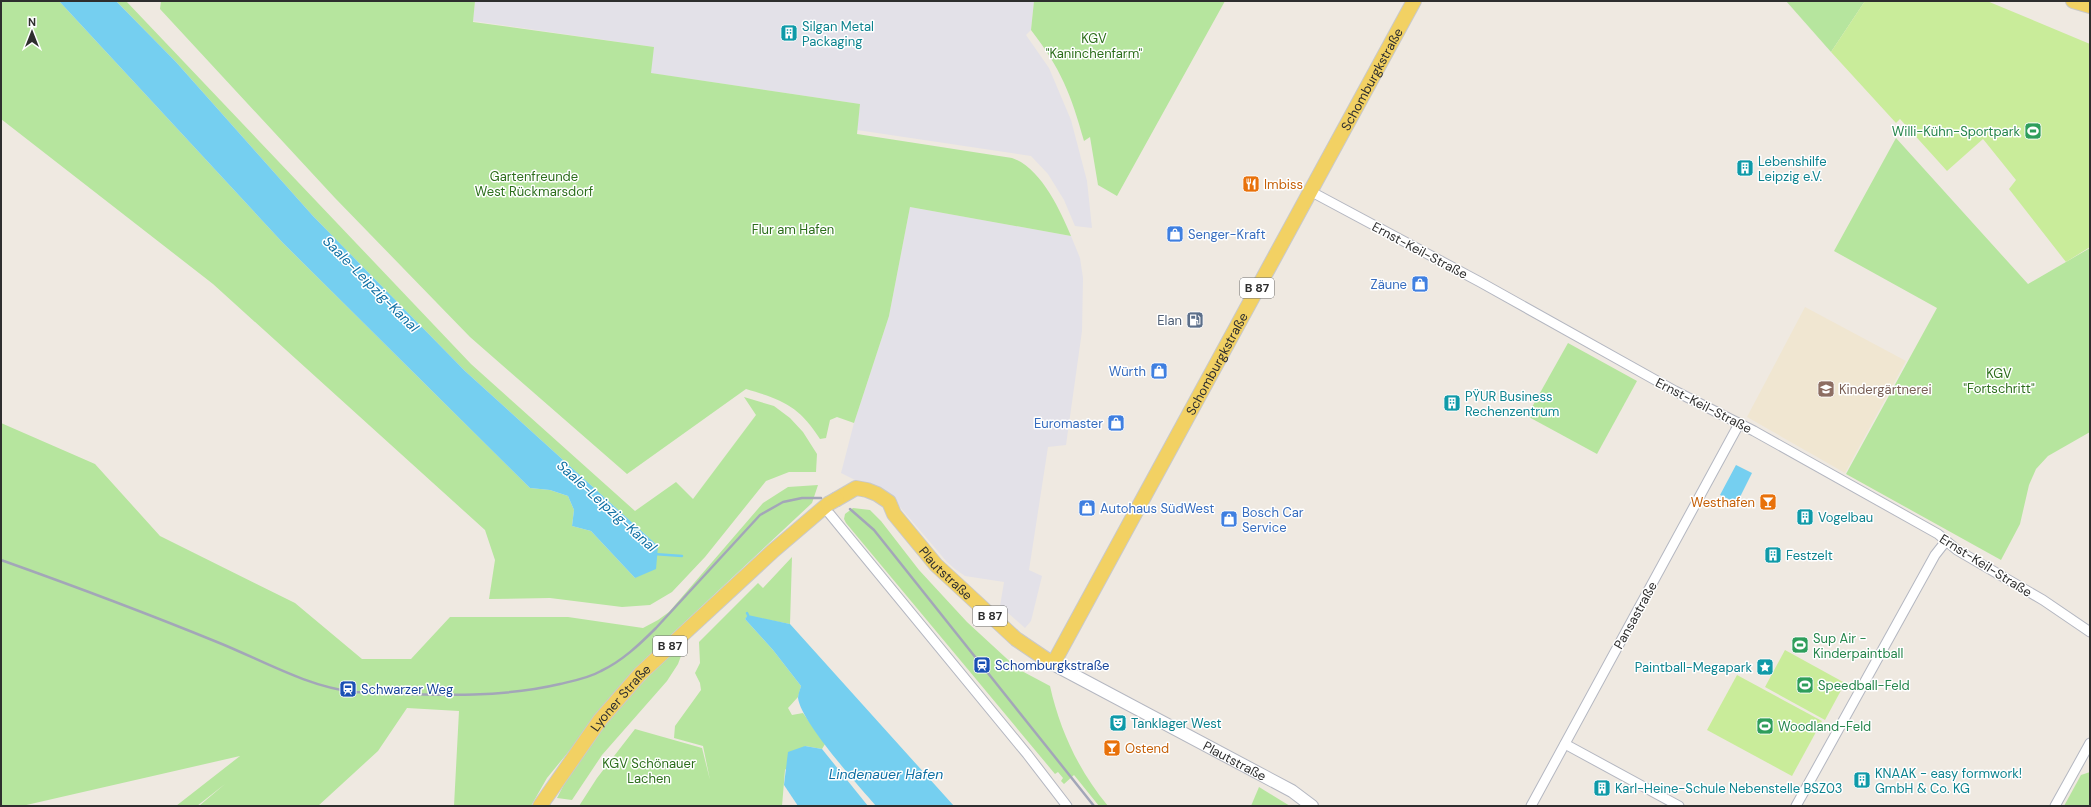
<svg xmlns="http://www.w3.org/2000/svg" width="2091" height="807" font-family="'DM Sans',sans-serif">
  <style>
    .industrial { fill: #e3e1e8 }
    .education { fill: #f0e6d1 }
    .green { fill: #b6e59e }
    .pitch { fill: #c9ec9a }
    .water { fill: #75cff0 }
    .lines { fill: none; stroke-linecap: round; stroke-linejoin: round }
    .stream { stroke: #75cff0; stroke-width: 2.5 }
    .minor-casing { stroke: #b4b7c1; stroke-width: 11 }
    .secondary-casing { stroke: #b4b7c1; stroke-width: 14 }
    .primary-casing { stroke: #c9c9c9; stroke-width: 16 }
    .minor { stroke: #fff; stroke-width: 9 }
    .secondary { stroke: #fff; stroke-width: 12 }
    .primary { stroke: #f2d163; stroke-width: 14 }
    .rail { stroke: #a3a6b8; stroke-width: 2.5 }
    .primary-bridge-casing { stroke: #c9c9c9; stroke-width: 16; stroke-linecap: butt }
    .primary-bridge { stroke: #f2d163; stroke-width: 14 }
    .labels { text-anchor: middle; stroke-width: 3; stroke-linejoin: round; paint-order: stroke }
    .shield { fill: #fff; stroke: #6d6d6d; stroke-width: 1 }
    .shield-label { font-size: 12px; font-weight: bold; fill: #2e2e2e }
    .culture-label { font-size: 13px; fill: #0d838f; stroke: #fff; text-anchor: start }
    .park-label { font-size: 13px; fill: #2c6e1b; stroke: #fff }
    .street-label { font-size: 13px; fill: #2e2e2e; stroke: #fff }
    .leisure-label { font-size: 13px; fill: #27864d; stroke: #fff; text-anchor: start }
    .food-label { font-size: 13px; fill: #c56008; stroke: #fff; text-anchor: start }
    .shop-label { font-size: 13px; fill: #366cbe; stroke: #fff; text-anchor: start }
    .service-label { font-size: 13px; fill: #4e5e75; stroke: #fff; text-anchor: end }
    .education-label { font-size: 13px; fill: #785e54; stroke: #fff; text-anchor: start }
    .transit-label { font-size: 13px; fill: #164399; stroke: #fff; text-anchor: start }
    .water-label { font-size: 14px; font-style: italic; fill: #0d6fa3; stroke: #fff }
  </style>
  <rect width="100%" height="100%" fill="#efe9e1"/>
  <g class="industrial">
    <polygon points="475,1 1034,1 1031,30 1026,35 1049,68 1071,120 1087,181 1092,228 1075,226 1064,200 1048,174 1031,156 857,130 860,104 650,73 654,47 473,21"/>
    <polygon points="910,207 1071,236 1080,258 1083,278 1082,331 1066,445 1048,447 1029,570 1042,576 1031,621 1025,628 1000,606 1004,582 965,576 955,569 947,562 888,493 857,481 841,473 854,423 889,316"/>
  </g>
  <polygon class="education" points="1805,307 1906,361 1845,473 1747,417"/>
  <g class="green">
    <polygon points="1,1 59,1 283,243 530,488 550,490 568,496 574,510 572,526 591,531 635,578 658,546 465,371 313,216 176,62 116,1 126,1 471,364 635,511 676,482 693,499 756,415 744,397 774,406 790,418 803,432 817,454 816,472 789,472 766,481 705,557 672,592 650,605 622,607 550,598 489,599 495,560 485,530 213,284 1,119"/>
    <path d="M 161,1 L 475,1 L 473,22 L 654,47 L 651,73 L 860,104 L 857,134 L 1012,158 C 1041,168 1060,210 1071,236 L 910,207 L 889,316 L 854,423 L 837,417 L 830,420 L 826,438 L 820,439 C 799,406 783,400 746,389 L 627,474 L 470,337 L 335,198 L 160,9 Z"/>
    <path d="M 1034,1 L 1225,1 L 1117,196 L 1098,185 L 1090,137 L 1084,141 C 1071,94 1061,69 1031,30 Z"/>
    <polygon points="1786,1 1865,1 1831,52"/>
    <polygon points="1896,138 2028,284 2090,248 2090,432 2048,456 2036,469 2029,485 2020,524 2001,560 1846,474 1937,308 1834,251"/>
    <polygon points="1568,343 1637,381 1597,454 1527,416"/>
    <polygon points="1,423 95,464 160,536 295,603 362,659 411,659 450,617 568,617 643,628 658,620 669,612 763,503 788,487 818,485 812,503 642,662 547,778 531,806 454,806 459,711 407,708 378,751 318,806 199,806 225,784 197,806 176,806 240,756 22,806 1,806"/>
    <path d="M 853,508 L 870,510 L 881,521 L 919,570 L 967,622 L 1018,669 L 1050,686 C 1060,731 1079,771 1108,806 L 1099,806 L 1074,775 L 1064,784 L 1061,781 L 1063,778 L 1058,772 L 1055,774 L 846,523 L 844,519 L 845,514 Z"/>
    <polygon points="792,557 790,624 748,616 745,619 773,650 801,686 798,697 788,708 792,715 803,713 825,744 822,749 805,746 785,770 782,806 579,806 597,778 635,729 702,748 710,780 703,746 674,738 675,726 701,690 700,683 695,673 700,663 699,642 758,583 763,588"/>
    <path d="M 687,640 L 678,664 L 667,681 L 602,755 L 572,800 L 557,798 C 588,736 636,687 687,640 Z"/>
    <polygon points="2090,772 2090,806 2064,806 2081,775"/>
    <polygon points="1259,787 1290,806 1251,806"/>
  </g>
  <g class="pitch">
    <polygon points="1865,1 1987,1 2090,44 2090,247 2066,262 2009,189 2016,180 1983,139 1947,171 1900,119 1896,123 1831,52"/>
    <polygon points="1785,650 1845,683 1825,720 1765,687"/>
    <polygon points="1737,675 1822,721 1792,776 1707,730"/>
  </g>
  <g class="water">
    <polygon points="59,1 116,1 176,62 313,216 465,371 658,546 656,569 635,578 591,531 572,526 574,510 568,496 550,490 530,488 283,243"/>
    <polygon points="1736,465 1752,473 1737,503 1720,495"/>
    <path d="M 748,615 L 790,624 L 954,806 L 876,806 C 858,785 801,722 798,698 C 798,694 800,690 801,686 L 773,650 L 745,619 Z"/>
    <polygon points="805,746 822,749 868,806 798,806 784,785 788,752"/>
  </g>
  <g class="lines">
    <g class="stream">
      <polyline points="654,554 682,556"/>
      <polyline points="747,613 748,615"/>
    </g>
    <g class="minor-casing">
      <g id="minor">
        <polyline points="1310,191 1480,282 1675,391 1754,431 1938,534 1957,550 2043,600 2090,632"/>
        <polyline points="824,507 1027,754 1067,806"/>
        <polyline points="1565,744 1679,806"/>
        <polyline points="1531,806 1739,424"/>
        <polyline points="1796,806 1935,555 1946,541"/>
        <polyline points="2055,806 2090,743"/>
      </g>
    </g>
    <g class="secondary-casing">
      <g id="secondary">
        <path id="s1" d="M 1053,664 L 1292,791 L 1312,806"/>
      </g>
    </g>
    <g class="primary-casing">
      <g id="primary">
        <polyline points="2073,1 2090,6"/>
        <path id="s2" d="M 837,499 L 856,488 L 867,490 L 877,494 L 889,502 L 894,514 L 936,565 L 1016,639 L 1053,664 L 1414,1"/>
        <path id="s3" d="M 540,806 L 600,720 L 640,674 L 773,551 L 828,504"/>
      </g>
    </g>
    <use href="#minor" class="minor"/>
    <use href="#secondary" class="secondary"/>
    <use href="#primary" class="primary"/>
    <g class="rail">
      <polyline points="850,509 874,530 1094,806"/>
      <path d="M 1,560 C 74,586 146,613 217,642 C 262,660 305,686 354,692 C 424,694 492,700 560,684 C 573,681 589,678 601,671 C 622,661 639,645 656,628 L 760,515 L 783,502 L 802,498 L 821,498"/>
    </g>
    <g class="primary-bridge-casing">
      <polyline id="primary-bridge" points="828,504 837,499"/>
    </g>
    <use href="#primary-bridge" class="primary-bridge"/>
  </g>
  <defs>
    <g id="building-square" transform="scale(0.9)"><rect x="-9" y="-9" width="18" height="18" rx="4" fill="#0f9aa8" stroke="#fff"/><path d="M-4-6H4V6H1V3H-1V6H-4ZM-2.5-4.3h1.7v1.8h-1.7ZM.8-4.3h1.7v1.8H.8ZM-2.5-1h1.7V.8h-1.7ZM.8-1h1.7V.8H.8Z" fill="#fff"/></g>
    <g id="stadium-square" transform="scale(0.9)"><rect x="-9" y="-9" width="18" height="18" rx="4" fill="#2e9e5b" stroke="#fff"/><path d="M0-5a6.5 5 0 1 0 0 10a6.5 5 0 1 0 0-10ZM-3.5-1.8h7v3.6h-7Z" fill="#fff"/></g>
    <g id="restaurant-square" transform="scale(0.9)"><rect x="-9" y="-9" width="18" height="18" rx="4" fill="#e8710a" stroke="#fff"/><path d="M-5-6h1v4h1v-4h1v4h1v-4h1v5L-1.5 .5V6h-2V.5L-5-1ZM5-6V6H3V1.5H1.5Q1.5-4 5-6Z" fill="#fff"/></g>
    <g id="shop-square" transform="scale(0.9)"><rect x="-9" y="-9" width="18" height="18" rx="4" fill="#3f7fe0" stroke="#fff"/><path d="M-5-2.5h2.3a2.7 3.5 0 0 1 5.4 0H5L5.5 6h-11ZM-1.5-2.5h3a1.5 2.3 0 0 0-3 0Z" fill="#fff"/></g>
    <g id="fuel-square" transform="scale(0.9)"><rect x="-9" y="-9" width="18" height="18" rx="4" fill="#5c6f8a" stroke="#fff"/><path d="M-5.5-6h7V0h2V4h1.3V-2.5L3-4.5l.8-.8L6-3V5H2.5V1h-1V6h-7ZM-4.2-4.7v3.2H.2V-4.7Z" fill="#fff"/></g>
    <g id="school-square" transform="scale(0.9)"><rect x="-9" y="-9" width="18" height="18" rx="4" fill="#8d6e63" stroke="#fff"/><path d="M0-5L7-2L0 1L-7-2ZM-4 1L0 2.5L4 1V4Q0 6-4 4Z" fill="#fff"/></g>
    <g id="bar-square" transform="scale(0.9)"><rect x="-9" y="-9" width="18" height="18" rx="4" fill="#e8710a" stroke="#fff"/><path d="M-6-5H6L.8 .8V4.5H3.5V6h-7V4.5H-.8V.8Z" fill="#fff"/></g>
    <g id="station-square" transform="scale(0.9)"><rect x="-9" y="-9" width="18" height="18" rx="4" fill="#1a4fb4" stroke="#fff"/><path d="M-3-6H3Q5-6 5-4V2Q5 4 3 4L4.5 6H3L1.5 4h-3L-3 6H-4.5L-3 4Q-5 4-5 2V-4Q-5-6-3-6ZM-3.5-4v3h7v-3ZM-3.5 1v1.5H-2V1ZM2 1v1.5H3.5V1Z" fill="#fff"/></g>
    <g id="sight-square" transform="scale(0.9)"><rect x="-9" y="-9" width="18" height="18" rx="4" fill="#0f9aa8" stroke="#fff"/><path d="M0-6L1.8-2.2L6-1.7L2.9 1.2L3.7 5.4L0 3.3L-3.7 5.4L-2.9 1.2L-6-1.7L-1.8-2.2Z" fill="#fff"/></g>
    <g id="theatre-square" transform="scale(0.9)"><rect x="-9" y="-9" width="18" height="18" rx="4" fill="#0f9aa8" stroke="#fff"/><path d="M-5-5.5Q0-4 5-5.5V0Q5 5 0 6Q-5 5-5 0ZM-3.3-2.5H-1v1.5H-3.3ZM1-2.5H3.3v1.5H1ZM-2.8 1Q0 5.5 2.8 1Z" fill="#fff"/></g>
  </defs>
  <g fill-rule="evenodd">
    <use href="#building-square" x="789" y="33"/>
    <use href="#stadium-square" x="2033" y="131"/>
    <use href="#building-square" x="1745" y="168"/>
    <use href="#restaurant-square" x="1251" y="184"/>
    <use href="#shop-square" x="1175" y="234"/>
    <use href="#shop-square" x="1420" y="284"/>
    <use href="#fuel-square" x="1195" y="320"/>
    <use href="#shop-square" x="1159" y="371"/>
    <use href="#school-square" x="1826" y="389"/>
    <use href="#building-square" x="1452" y="403"/>
    <use href="#shop-square" x="1116" y="423"/>
    <use href="#bar-square" x="1768" y="502"/>
    <use href="#shop-square" x="1087" y="508"/>
    <use href="#building-square" x="1805" y="517"/>
    <use href="#shop-square" x="1229" y="519"/>
    <use href="#building-square" x="1773" y="555"/>
    <use href="#stadium-square" x="1800" y="645"/>
    <use href="#station-square" x="982" y="665"/>
    <use href="#sight-square" x="1765" y="667"/>
    <use href="#stadium-square" x="1805" y="685"/>
    <use href="#station-square" x="348" y="689"/>
    <use href="#theatre-square" x="1118" y="723"/>
    <use href="#stadium-square" x="1765" y="726"/>
    <use href="#bar-square" x="1112" y="748"/>
    <use href="#building-square" x="1862" y="780"/>
    <use href="#building-square" x="1602" y="788"/>
  </g>
  <g class="labels">
    <g class="shield">
      <rect x="1240" y="278" width="34" height="20" rx="3"/>
      <rect x="973" y="606" width="34" height="20" rx="3"/>
      <rect x="653" y="636" width="34" height="20" rx="3"/>
    </g>
    <g class="shield-label">
      <text x="1257" y="292">B 87</text>
      <text x="990" y="620">B 87</text>
      <text x="670" y="650">B 87</text>
    </g>
    <g class="culture-label">
      <text x="802" y="31">Silgan Metal<tspan x="802" dy="15">Packaging</tspan></text>
      <text x="1758" y="166">Lebenshilfe<tspan x="1758" dy="15">Leipzig e.V.</tspan></text>
      <text x="1465" y="401">PŸUR Business<tspan x="1465" dy="15">Rechenzentrum</tspan></text>
      <text x="1818" y="522">Vogelbau</text>
      <text x="1786" y="560">Festzelt</text>
      <text x="1752" y="672" text-anchor="end">Paintball-Megapark</text>
      <text x="1131" y="728">Tanklager West</text>
      <text x="1875" y="778">KNAAK - easy formwork!<tspan x="1875" dy="15">GmbH &amp; Co. KG</tspan></text>
      <text x="1615" y="793">Karl-Heine-Schule Nebenstelle BSZ03</text>
    </g>
    <g class="park-label">
      <text x="1094" y="43">KGV<tspan x="1094" dy="15">"Kaninchenfarm"</tspan></text>
      <text x="534" y="181">Gartenfreunde<tspan x="534" dy="15">West Rückmarsdorf</tspan></text>
      <text x="793" y="234">Flur am Hafen</text>
      <text x="1999" y="378">KGV<tspan x="1999" dy="15">"Fortschritt"</tspan></text>
      <text x="649" y="768">KGV Schönauer<tspan x="649" dy="15">Lachen</tspan></text>
    </g>
    <g class="street-label">
      <text dy="5" stroke="none"><textPath href="#s2" startOffset="957">Schomburgkstraße</textPath></text>
      <text transform="translate(1420 250) rotate(28)" y="5">Ernst-Keil-Straße</text>
      <text dy="5" stroke="none"><textPath href="#s2" startOffset="633">Schomburgkstraße</textPath></text>
      <text transform="translate(1704 405) rotate(27)" y="5">Ernst-Keil-Straße</text>
      <text transform="translate(1986 565) rotate(32)" y="5">Ernst-Keil-Straße</text>
      <text dy="5" stroke="none"><textPath href="#s2" startOffset="150">Plautstraße</textPath></text>
      <text transform="translate(1635 615) rotate(-61)" y="5">Pansastraße</text>
      <text dy="5" stroke="none"><textPath href="#s3" startOffset="135">Lyoner Straße</textPath></text>
      <text dy="5" stroke="none"><textPath href="#s1" startOffset="206">Plautstraße</textPath></text>
    </g>
    <g class="leisure-label">
      <text x="2020" y="136" text-anchor="end">Willi-Kühn-Sportpark</text>
      <text x="1813" y="643">Sup Air -<tspan x="1813" dy="15">Kinderpaintball</tspan></text>
      <text x="1818" y="690">Speedball-Feld</text>
      <text x="1778" y="731">Woodland-Feld</text>
    </g>
    <g class="food-label">
      <text x="1264" y="189">Imbiss</text>
      <text x="1755" y="507" text-anchor="end">Westhafen</text>
      <text x="1125" y="753">Ostend</text>
    </g>
    <g class="shop-label">
      <text x="1188" y="239">Senger-Kraft</text>
      <text x="1407" y="289" text-anchor="end">Zäune</text>
      <text x="1146" y="376" text-anchor="end">Würth</text>
      <text x="1103" y="428" text-anchor="end">Euromaster</text>
      <text x="1100" y="513">Autohaus SüdWest</text>
      <text x="1242" y="517">Bosch Car<tspan x="1242" dy="15">Service</tspan></text>
    </g>
    <g class="service-label">
      <text x="1182" y="325">Elan</text>
    </g>
    <g class="education-label">
      <text x="1839" y="394">Kindergärtnerei</text>
    </g>
    <g class="transit-label">
      <text x="995" y="670">Schomburgkstraße</text>
      <text x="361" y="694">Schwarzer Weg</text>
    </g>
    <g class="water-label">
      <text transform="translate(371 284) rotate(45)" y="5">Saale-Leipzig-Kanal</text>
      <text transform="translate(607 506) rotate(42)" y="5">Saale-Leipzig-Kanal</text>
      <text x="886" y="779">Lindenauer Hafen</text>
    </g>
  </g>
  <rect width="2091" height="807" fill="none" stroke="#2e2e2e" stroke-width="4"/>
  <g transform="translate(32 32)" stroke="#ffffff" stroke-width="3" paint-order="stroke">
  <path d="M0-3L7 15L0 10L-7 15Z" fill="#2e2e2e"/>
  <text y="-6" font-size="11" font-weight="bold" text-anchor="middle" fill="#2e2e2e">N</text>
  </g>
</svg>
